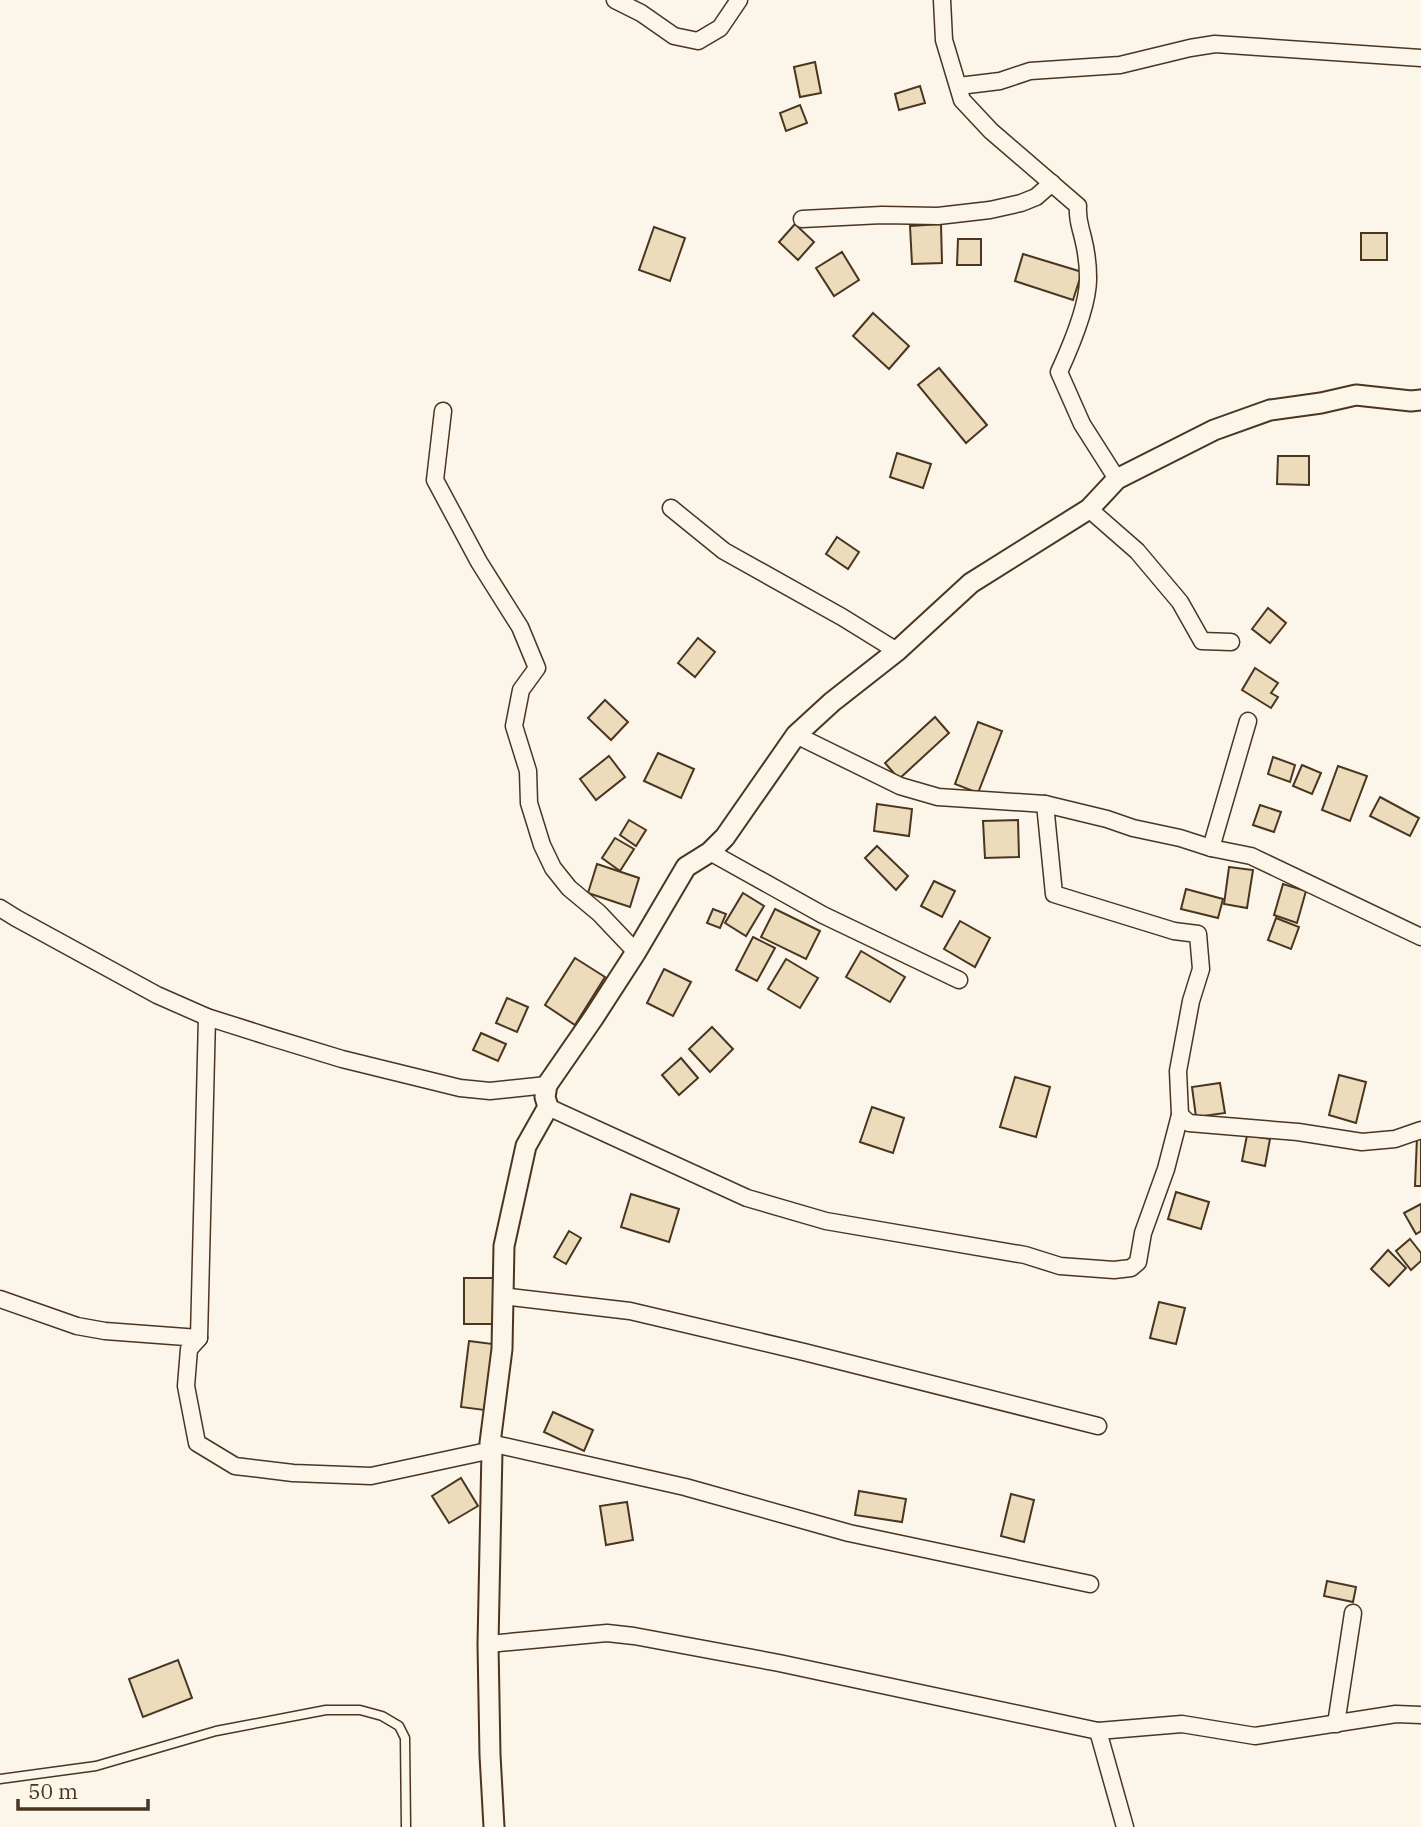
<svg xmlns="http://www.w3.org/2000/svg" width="1421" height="1827" font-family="'IBM Plex Serif',serif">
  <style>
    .building { fill: #ecdcbc; stroke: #4a3520; stroke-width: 2 }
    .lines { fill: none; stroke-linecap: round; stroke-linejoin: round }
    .service-casing { stroke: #4a3520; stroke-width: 11 }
    .minor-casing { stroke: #4a3520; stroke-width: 19 }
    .tertiary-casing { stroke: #4a3520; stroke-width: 23 }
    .service { stroke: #fbf6e9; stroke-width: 8 }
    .minor { stroke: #fbf6e9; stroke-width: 16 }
    .tertiary { stroke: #fbf6e9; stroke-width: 19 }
  </style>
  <rect width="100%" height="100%" fill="#fbf6e9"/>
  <g class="building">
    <polygon points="815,62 821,93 800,97 794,67"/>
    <polygon points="920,86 925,103 899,110 895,94"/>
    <polygon points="800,105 807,123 786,131 780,113"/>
    <polygon points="795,224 814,242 798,260 779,242"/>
    <polygon points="941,224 942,263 912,264 910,226"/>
    <polygon points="654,227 685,238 670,281 639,270"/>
    <rect x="1361" y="233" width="26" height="27"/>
    <polygon points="958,239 981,239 981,265 957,265"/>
    <polygon points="842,252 859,280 834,296 816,268"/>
    <polygon points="1023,254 1082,272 1073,300 1015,281"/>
    <polygon points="873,313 909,346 889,369 853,336"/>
    <polygon points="939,368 987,425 966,443 918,385"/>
    <polygon points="897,453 931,464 923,488 890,477"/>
    <polygon points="1278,456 1309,456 1309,485 1277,484"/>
    <polygon points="837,537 859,552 848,569 826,554"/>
    <polygon points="1268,608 1286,623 1270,643 1252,629"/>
    <polygon points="698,638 715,652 695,677 678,663"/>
    <polygon points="1255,668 1278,683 1271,693 1278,697 1271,708 1242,690"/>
    <polygon points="605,700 628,722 611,740 588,718"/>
    <polygon points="935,717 949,733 899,779 885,763"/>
    <polygon points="978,722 1002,731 978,793 955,784"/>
    <polygon points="658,753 694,769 681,798 644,781"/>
    <polygon points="609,756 625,777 596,800 580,779"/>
    <polygon points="1273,757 1295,765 1290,782 1268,774"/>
    <polygon points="1302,765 1321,773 1312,794 1293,786"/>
    <polygon points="1338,766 1367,776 1350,821 1322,810"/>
    <polygon points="1380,797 1419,818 1410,836 1370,816"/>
    <polygon points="877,804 912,809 909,836 874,831"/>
    <polygon points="1260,805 1281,812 1274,832 1253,825"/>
    <polygon points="629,820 646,830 636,846 620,835"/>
    <polygon points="1018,820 1019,857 985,858 983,821"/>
    <polygon points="615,838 634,849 620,871 602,858"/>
    <polygon points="877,846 908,876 896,890 865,858"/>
    <polygon points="597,864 639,878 630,907 588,893"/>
    <polygon points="1229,867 1253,870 1247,908 1224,904"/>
    <polygon points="934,881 955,891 942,917 921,906"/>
    <polygon points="1283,884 1306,891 1297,923 1274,915"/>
    <polygon points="1186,889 1223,899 1218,918 1181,909"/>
    <polygon points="743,893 764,906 746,936 725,923"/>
    <polygon points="713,909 726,914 720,928 707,923"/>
    <polygon points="775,909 820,931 806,959 761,937"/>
    <polygon points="1276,918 1299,927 1291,949 1268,940"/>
    <polygon points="960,921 990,938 975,967 944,949"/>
    <polygon points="753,937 775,948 757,981 736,970"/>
    <polygon points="861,951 905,977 890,1002 846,977"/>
    <polygon points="575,958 605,977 575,1025 545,1005"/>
    <polygon points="786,959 818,978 800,1008 768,989"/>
    <polygon points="664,969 691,982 673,1016 647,1003"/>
    <polygon points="507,998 528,1007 517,1032 496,1023"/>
    <polygon points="712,1027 733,1049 710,1072 689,1049"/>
    <polygon points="481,1033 506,1044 498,1061 473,1050"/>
    <polygon points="681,1058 698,1078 679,1095 662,1075"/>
    <polygon points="1339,1075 1366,1082 1356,1123 1329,1115"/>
    <polygon points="1015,1077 1050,1087 1036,1137 1000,1127"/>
    <polygon points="1220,1083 1225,1113 1196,1117 1192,1087"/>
    <polygon points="872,1107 904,1118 893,1153 860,1142"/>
    <polygon points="1247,1135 1270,1139 1265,1166 1242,1161"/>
    <polygon points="1417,1137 1421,1137 1421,1186 1415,1186"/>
    <polygon points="1176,1192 1209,1202 1201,1229 1168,1219"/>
    <polygon points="631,1194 679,1209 669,1242 621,1227"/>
    <polygon points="1421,1204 1421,1231 1416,1234 1404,1213"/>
    <polygon points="569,1231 581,1238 566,1264 554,1257"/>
    <polygon points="1410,1239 1421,1253 1421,1261 1411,1270 1396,1251"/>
    <polygon points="1388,1250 1406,1268 1389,1286 1371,1269"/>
    <rect x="464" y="1278" width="29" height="46"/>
    <polygon points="1159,1302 1185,1308 1176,1344 1150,1338"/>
    <polygon points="469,1341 493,1344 484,1410 461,1407"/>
    <polygon points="553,1412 593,1430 584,1451 544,1432"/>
    <polygon points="461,1478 478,1506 449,1523 432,1496"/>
    <polygon points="859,1491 906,1499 902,1522 855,1515"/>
    <polygon points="1011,1494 1034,1500 1024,1542 1001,1536"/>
    <polygon points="627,1502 633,1540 606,1545 600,1506"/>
    <polygon points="1327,1581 1356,1587 1353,1602 1324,1596"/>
    <polygon points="178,1660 192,1698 143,1717 129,1679"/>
  </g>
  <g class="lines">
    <g class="service-casing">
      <polyline id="service" points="0,1779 96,1766 216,1731 326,1710 360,1710 382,1716 399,1726 405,1738 406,1827"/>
    </g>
    <g class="minor-casing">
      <g id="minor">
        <polyline points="615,0 641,13 674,36 698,41 720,28 739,0"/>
        <path d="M 942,0 L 944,40 L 962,100 L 991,131 L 1078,206 C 1077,220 1080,225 1083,238 C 1086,250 1088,265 1088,277 C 1089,304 1070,348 1059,372 L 1082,424 L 1117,479"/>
        <polyline points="959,86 1000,81 1030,71 1120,65 1190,48 1215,44 1421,58"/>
        <polyline points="802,219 882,215 938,216 990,210 1021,203 1036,197 1052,183"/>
        <polyline points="443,411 435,480 479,562 520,627 537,668 521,690 514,726 528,771 529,803 542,845 553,868 569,888 599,913 636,952"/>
        <polyline points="671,508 724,551 842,617 897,651"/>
        <polyline points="1089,509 1137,551 1180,602 1202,641 1231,642"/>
        <polyline points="796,735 900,786 938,797 1045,804 1107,819 1133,828 1180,838 1211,848 1251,856 1421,937"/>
        <polyline points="1045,804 1054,894 1174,931 1198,934 1201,969 1191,1001 1178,1071 1180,1115"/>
        <polyline points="1211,848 1248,721"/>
        <polyline points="710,852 823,915 959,980"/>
        <polyline points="0,908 16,918 157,995 207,1017 270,1037 342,1059 460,1088 490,1091 547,1085"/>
        <polyline points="548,1107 747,1198 826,1221 1025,1255 1060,1266 1114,1270 1131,1268 1138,1262 1143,1233 1166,1169 1180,1115 1189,1123 1298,1132 1362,1142 1395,1139 1421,1130"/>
        <polyline points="502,1296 630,1311 804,1352 1098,1426"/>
        <polyline points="0,1299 77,1326 105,1331 199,1338 189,1349 186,1386 197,1443 235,1466 293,1473 371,1476 492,1450"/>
        <polyline points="199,1338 207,1017"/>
        <polyline points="490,1443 685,1487 849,1533 1090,1584"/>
        <polyline points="488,1644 607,1633 634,1636 779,1663 1098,1731 1182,1724 1255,1736 1396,1714 1421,1715"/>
        <polyline points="1336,1724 1353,1613"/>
        <polyline points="1098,1731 1125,1827"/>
      </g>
    </g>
    <g class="tertiary-casing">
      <polyline id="tertiary" points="494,1827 490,1755 488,1644 492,1450 490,1443 502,1349 504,1246 526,1146 548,1107 545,1097 547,1085 594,1017 636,952 686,867 710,852 725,837 796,735 832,702 897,651 971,583 1089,509 1117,479 1214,430 1270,410 1321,403 1356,395 1411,401 1421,400"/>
    </g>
    <use href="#service" class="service"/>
    <use href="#minor" class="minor"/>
    <use href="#tertiary" class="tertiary"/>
  </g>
  <path d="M18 1799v10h130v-10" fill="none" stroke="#4a3520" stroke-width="3.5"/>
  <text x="28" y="1799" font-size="21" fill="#4a3520" stroke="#fbf6e9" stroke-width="5" paint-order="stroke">50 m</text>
</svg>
